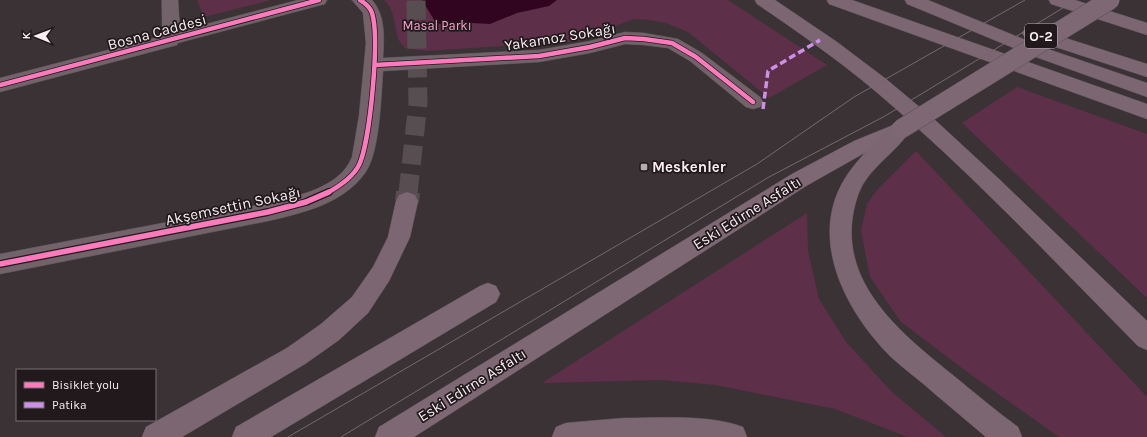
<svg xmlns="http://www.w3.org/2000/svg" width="1147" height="437" font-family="Karla,sans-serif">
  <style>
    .green { fill: #5e2f48 }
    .water { fill: #310420 }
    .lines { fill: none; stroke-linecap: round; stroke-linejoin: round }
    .motorway-tunnel-far1 { stroke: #584e52; stroke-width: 19; stroke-dasharray: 19 10; stroke-linecap: butt }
    .motorway-tunnel { stroke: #584e52; stroke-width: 24; stroke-dasharray: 24 12; stroke-linecap: butt }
    .minor-casing { stroke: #595154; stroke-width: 1 }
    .trunk-casing { stroke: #595154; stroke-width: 1 }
    .motorway-casing { stroke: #595154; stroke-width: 1 }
    .minor { fill: #72626a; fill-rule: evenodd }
    .trunk { fill: #7e6874; fill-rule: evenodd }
    .motorway { fill: #7c6672; fill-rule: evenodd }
    .tram { stroke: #74696e; stroke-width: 1 }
    .trunk-bridge-casing { stroke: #595154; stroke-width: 20; stroke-linecap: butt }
    .trunk-bridge { stroke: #7e6874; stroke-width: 19 }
    .quiet { stroke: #ce8fe9; stroke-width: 3.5; stroke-dasharray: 7 3.5; stroke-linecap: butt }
    .cycleway-far1-casing { stroke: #21191c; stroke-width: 6 }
    .cycleway-casing { stroke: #21191c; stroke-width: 8 }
    .cycleway-far1 { stroke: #fd7abc; stroke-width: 4.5 }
    .cycleway { stroke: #fd7abc; stroke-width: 5.5 }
    .poi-dot { fill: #b6acb0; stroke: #21191c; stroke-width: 1.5 }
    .labels { text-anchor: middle; stroke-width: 3.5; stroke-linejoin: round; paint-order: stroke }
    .far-park-label { font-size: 13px; fill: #f6a3ce; stroke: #21191c }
    .shield { fill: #21191c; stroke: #b8adb2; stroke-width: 1 }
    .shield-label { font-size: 14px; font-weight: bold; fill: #f9edf2 }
    .street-label { font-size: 15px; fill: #f9edf2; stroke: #21191c }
    .poi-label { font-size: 15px; font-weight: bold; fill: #f9edf2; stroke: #21191c; text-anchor: start }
  </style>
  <rect width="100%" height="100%" fill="#3b3236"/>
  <g class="green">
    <polygon points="197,0 271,0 204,17"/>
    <path d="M 384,0 L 728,0 L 827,65 L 769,98 L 688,32 L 666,23 L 649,20 L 634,19 L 576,41 L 426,51 L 405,48 C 403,45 399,42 398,38 C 394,25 395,10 384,0 Z"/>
    <polygon points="1017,87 1147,134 1147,298 962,123"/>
    <polygon points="916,151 1147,397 1147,437 1059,437 970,374 901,322 870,277 861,231 867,204 877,190"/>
    <polygon points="807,213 808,251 819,299 846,342 892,392 946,437 908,437 835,409 716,385 661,380 542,383"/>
  </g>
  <polygon class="water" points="422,0 557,0 549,6 517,13 490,24 472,23 451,26 436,23"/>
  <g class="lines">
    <polyline class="motorway-tunnel-far1" points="408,193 418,103 416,0"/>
    <polyline class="motorway-tunnel" points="407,201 408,192"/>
    <g class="minor-casing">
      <g id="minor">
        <polygon points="162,0 178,0 180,31 298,0 327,0 325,4 178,43 177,45 0,92 0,78 162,36"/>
        <path d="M 352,0 L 372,0 C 386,16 384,38 383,58 L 539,50 L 590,41 L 625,32 L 644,33 L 678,39 L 702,53 L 760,97 L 763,102 L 760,107 L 753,109 L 746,107 L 690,61 L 668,48 L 644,45 L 625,44 L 590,53 L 539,62 L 383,71 C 381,97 380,153 365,173 C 343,204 302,213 268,221 L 0,274 L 0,254 L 268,203 C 297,196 340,188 352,157 L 359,116 L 366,43 L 363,13 Z"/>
      </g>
    </g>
    <g class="trunk-casing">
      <g id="trunk">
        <polygon points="901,122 908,124 911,129 908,134 868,151 806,186 414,437 375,437 379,427 792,174 854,141"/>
        <polygon points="488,283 496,286 500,294 496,302 271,437 232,437 236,427 480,286"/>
      </g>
    </g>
    <g class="motorway-casing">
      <g id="motorway">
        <path d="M 755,0 L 775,0 L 837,42 L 886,79 L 935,120 L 999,179 L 1147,321 L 1147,350 L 1138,346 C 1052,259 968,169 874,90 C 837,59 797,31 757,4 Z"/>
        <polygon points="827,0 852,0 1147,104 1147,119 829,4"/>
        <polygon points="905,0 928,0 1045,48 1147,83 1147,97 1033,56 907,4"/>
        <polygon points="1049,0 1075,0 1147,23 1147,35 1051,4"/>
        <polygon points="1031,27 1147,64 1147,77 1025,37 1022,33 1025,29"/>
        <path d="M 901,122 L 908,124 L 911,129 C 897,153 868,167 858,195 C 830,277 898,331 954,376 C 975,393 996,411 1018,427 L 1022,437 L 986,437 C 969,423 952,408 935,394 C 921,381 905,370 891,357 C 850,316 814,252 837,194 C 849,165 873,145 894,124 Z"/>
        <polygon points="407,192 415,195 418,201 410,237 389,281 368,313 339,340 305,364 182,437 142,437 146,427 287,348 321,324 352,297 373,267 388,237 396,201 399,195"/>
        <path d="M 624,418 C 660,418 709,414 743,427 L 747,437 L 552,437 L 556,427 L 566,423 Z"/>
      </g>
    </g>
    <use href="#minor" class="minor"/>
    <use href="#trunk" class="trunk"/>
    <use href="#motorway" class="motorway"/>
    <g class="tram">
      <polyline points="288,437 757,164 854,97 1025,0"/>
      <polyline points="341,437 769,177 885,116 1076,0"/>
    </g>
    <g class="trunk-bridge-casing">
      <polyline id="trunk-bridge" points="901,129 1110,0"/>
    </g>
    <use href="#trunk-bridge" class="trunk-bridge"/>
    <polyline class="quiet" points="763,109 768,71 820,40"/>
    <g class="cycleway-far1-casing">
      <g id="cycleway-far1">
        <polyline points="375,65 539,56 590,47 625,38 644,39 672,43 696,57 753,102"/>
        <polyline points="0,85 319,0"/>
        <path d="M 327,193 C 338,187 353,177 359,165 C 370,142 380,38 372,13 C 370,7 365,3 360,0"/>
      </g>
    </g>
    <g class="cycleway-casing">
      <polyline id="cycleway" points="0,264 268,212 306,202 329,192"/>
    </g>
    <use href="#cycleway-far1" class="cycleway-far1"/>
    <use href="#cycleway" class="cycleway"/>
  </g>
  <rect class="poi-dot" x="640" y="163" width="8" height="8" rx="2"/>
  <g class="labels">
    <g class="far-park-label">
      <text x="437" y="30">Masal Parkı</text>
    </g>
    <rect class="shield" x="1025" y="24" width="32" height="24" rx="3"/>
    <g class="shield-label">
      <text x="1041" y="41">O-2</text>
    </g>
    <g class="street-label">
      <text transform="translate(157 32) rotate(-15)" y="5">Bosna Caddesi</text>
      <text transform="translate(560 37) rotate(-9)" y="5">Yakamoz Sokağı</text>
      <text transform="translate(233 206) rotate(-12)" y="5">Akşemsettin Sokağı</text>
      <text transform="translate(747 213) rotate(-32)" y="5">Eski Edirne Asfaltı</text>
      <text transform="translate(472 385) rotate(-32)" y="5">Eski Edirne Asfaltı</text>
    </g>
    <g class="poi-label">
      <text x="652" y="172">Meskenler</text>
    </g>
  </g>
  <rect x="16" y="369" width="140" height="52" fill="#21191c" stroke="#776e72"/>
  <rect x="24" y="382" width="20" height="6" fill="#fd7abc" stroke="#776e72"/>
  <text x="52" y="389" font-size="12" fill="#f9edf2">Bisiklet yolu</text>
  <rect x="24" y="402" width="20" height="6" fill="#ce8fe9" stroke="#776e72"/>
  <text x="52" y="409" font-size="12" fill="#f9edf2">Patika</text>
  <g transform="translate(36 36) rotate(271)" stroke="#21191c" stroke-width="3" paint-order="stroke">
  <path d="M0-3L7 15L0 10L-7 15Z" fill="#f9edf2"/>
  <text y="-6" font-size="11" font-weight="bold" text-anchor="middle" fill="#f9edf2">K</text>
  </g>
</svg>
